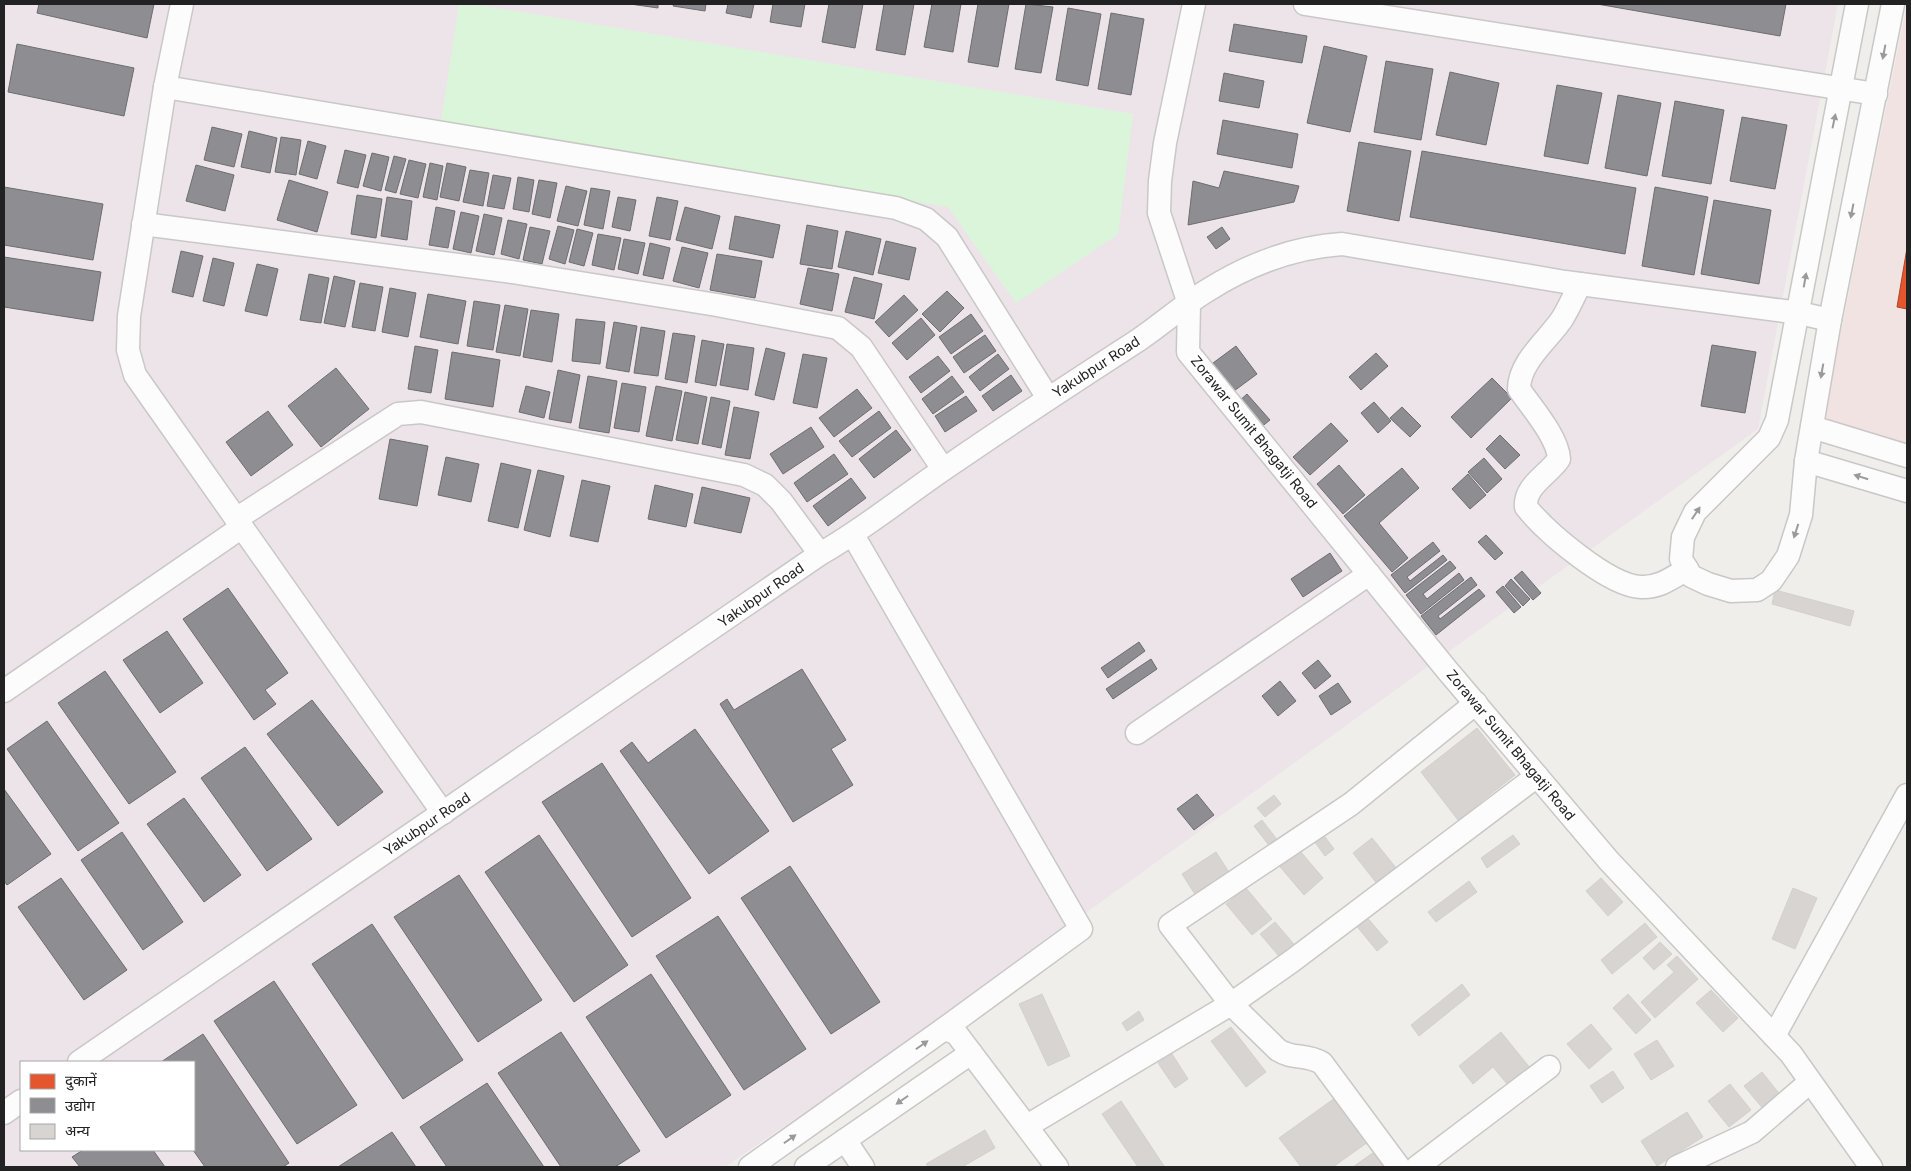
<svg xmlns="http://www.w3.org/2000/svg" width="1911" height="1171" font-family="Inter,'Noto Sans Devanagari',sans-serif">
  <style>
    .commercial { fill: #f1e3e1 }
    .industrial { fill: #ede4e9; fill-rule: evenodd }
    .park { fill: #daf5da }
    .shops { fill: #e4572e; stroke: #aa472a }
    .industry { fill: #8d8d92; stroke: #6d6d70 }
    .building { fill: #d7d4d2; stroke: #d3d0cc }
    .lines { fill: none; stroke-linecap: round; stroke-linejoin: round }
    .minor-casing { stroke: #c9c8c7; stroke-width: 25 }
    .minor { stroke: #fdfcfc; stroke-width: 22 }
    .oneway { fill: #9a9a9a }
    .labels { text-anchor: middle; stroke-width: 5; stroke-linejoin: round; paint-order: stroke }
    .street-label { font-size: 14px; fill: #222; stroke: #fff }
  </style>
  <rect width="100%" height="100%" fill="#f0eeeb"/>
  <polygon class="commercial" points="1907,4 1907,449 1823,420"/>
  <path class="industrial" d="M 4,4 L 1838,4 L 1758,429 L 904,1044 L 725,1167 L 4,1167 ZM 21,1062 L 194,1062 L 194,1150 L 21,1150 Z"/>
  <polygon class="park" points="459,4 473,4 1133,114 1118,234 1016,303 948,207 441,121"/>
  <polygon class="shops" points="1907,248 1907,309 1897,307"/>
  <g class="industry">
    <polygon points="39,4 154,4 147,38 37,13"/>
    <polygon points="630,4 658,4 658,8"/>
    <polygon points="674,4 706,4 705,11 673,6"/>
    <polygon points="728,4 754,4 751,18 726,13"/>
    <polygon points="773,4 805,4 801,27 770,22"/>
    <polygon points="829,4 863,4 855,48 822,42"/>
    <polygon points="884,4 914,4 905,55 876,50"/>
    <polygon points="932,4 961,4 953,52 924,47"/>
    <polygon points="978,4 1009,4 998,67 968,62"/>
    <polygon points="1026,4 1053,7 1041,73 1015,69"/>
    <polygon points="1597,4 1786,4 1780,36"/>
    <polygon points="1068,8 1101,14 1088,86 1056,80"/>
    <polygon points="1111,13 1144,19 1131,95 1098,89"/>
    <polygon points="1234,24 1307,36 1302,63 1229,51"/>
    <polygon points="17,44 134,68 124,116 8,92"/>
    <polygon points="1324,46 1367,56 1350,132 1307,123"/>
    <polygon points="1386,61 1433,69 1421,140 1374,132"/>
    <polygon points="1450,72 1499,83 1486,145 1436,135"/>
    <polygon points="1224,73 1264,81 1259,108 1219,101"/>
    <polygon points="1557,85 1602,93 1588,164 1544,156"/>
    <polygon points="1618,95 1661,103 1647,176 1605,168"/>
    <polygon points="1675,101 1724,110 1711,184 1662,176"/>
    <polygon points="1742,117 1787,125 1775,189 1730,181"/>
    <polygon points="1223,120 1298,134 1292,168 1217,154"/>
    <polygon points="212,127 242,134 234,167 204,160"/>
    <polygon points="249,131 277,138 270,173 241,167"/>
    <polygon points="281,137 301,140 296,175 275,172"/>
    <polygon points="308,141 326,146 317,179 299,174"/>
    <polygon points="1359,142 1411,151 1399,221 1347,211"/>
    <polygon points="345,150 366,155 358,188 337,183"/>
    <polygon points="1422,151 1636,188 1625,254 1410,217"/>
    <polygon points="372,153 389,157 381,191 363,186"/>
    <polygon points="394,156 406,159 396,193 385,190"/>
    <polygon points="409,160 426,164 418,198 400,194"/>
    <polygon points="430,163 443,166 437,200 423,197"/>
    <polygon points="447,163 466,167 459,201 440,197"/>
    <polygon points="196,165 234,175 225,211 186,201"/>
    <polygon points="470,170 489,173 483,206 463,202"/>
    <polygon points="1224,171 1299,186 1294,202 1188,225 1193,181 1219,188"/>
    <polygon points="493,175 511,178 504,209 487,206"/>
    <polygon points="518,177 534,180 529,212 513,209"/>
    <polygon points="289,180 328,192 317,232 277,220"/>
    <polygon points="539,180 557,183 550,218 532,214"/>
    <polygon points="566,186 587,191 578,226 557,221"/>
    <polygon points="4,187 103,204 93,260 4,245"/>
    <polygon points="1655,187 1708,197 1694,275 1642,266"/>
    <polygon points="591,188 610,191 603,229 584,225"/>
    <polygon points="357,195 382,199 376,238 351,234"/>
    <polygon points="387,197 412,201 407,240 381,236"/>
    <polygon points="618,197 636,200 630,231 612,227"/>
    <polygon points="657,197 678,201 670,240 649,236"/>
    <polygon points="1714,200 1771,210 1759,284 1701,274"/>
    <polygon points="436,207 455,211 448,248 429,245"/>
    <polygon points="685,207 720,216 712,249 676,240"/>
    <polygon points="461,212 479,216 471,253 453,249"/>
    <polygon points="484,214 502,218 494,255 476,251"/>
    <polygon points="735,216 780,225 773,258 729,249"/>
    <polygon points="508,220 527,224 519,259 501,254"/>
    <polygon points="807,225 838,231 832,269 800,264"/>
    <polygon points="558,226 574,230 565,264 549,259"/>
    <polygon points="530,227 550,231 542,264 523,260"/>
    <polygon points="1222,227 1230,239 1216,249 1207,237"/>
    <polygon points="577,229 593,233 584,266 569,262"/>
    <polygon points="846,231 881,239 873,275 838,267"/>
    <polygon points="598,234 621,238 614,270 592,265"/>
    <polygon points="624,239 645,243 638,274 618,269"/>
    <polygon points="886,241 916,248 909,280 878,273"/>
    <polygon points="650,243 670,248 663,279 643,275"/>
    <polygon points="682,247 708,253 699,288 673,281"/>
    <polygon points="181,251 203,256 193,297 172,292"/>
    <polygon points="717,254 762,261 755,298 710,290"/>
    <polygon points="4,257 101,272 93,321 4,307"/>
    <polygon points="213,258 234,263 224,306 203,301"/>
    <polygon points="257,264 278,269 267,316 245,311"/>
    <polygon points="808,268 839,274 832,311 800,304"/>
    <polygon points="309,274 329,278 321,323 300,320"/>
    <polygon points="334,276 355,281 345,327 324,323"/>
    <polygon points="854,277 882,284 874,319 845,312"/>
    <polygon points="360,283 383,287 375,331 352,327"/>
    <polygon points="390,288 416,293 408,337 382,332"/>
    <polygon points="947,291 964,308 940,332 922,314"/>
    <polygon points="428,294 466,301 458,344 420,337"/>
    <polygon points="904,295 918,310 889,337 875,322"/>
    <polygon points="474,301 500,305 493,350 467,346"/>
    <polygon points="505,305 528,309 520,356 496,352"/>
    <polygon points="531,310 559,314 552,362 523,357"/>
    <polygon points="971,314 983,331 951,354 939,337"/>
    <polygon points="921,318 935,335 907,360 892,343"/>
    <polygon points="576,319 605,322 600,364 572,361"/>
    <polygon points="614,322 637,326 629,372 606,368"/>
    <polygon points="641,327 665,331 658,376 634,373"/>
    <polygon points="673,333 695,336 687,383 665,379"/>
    <polygon points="985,335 996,351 964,373 953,357"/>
    <polygon points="702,340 724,344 716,386 695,382"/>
    <polygon points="727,344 754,348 748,390 720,385"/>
    <polygon points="1712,345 1756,352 1745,413 1701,406"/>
    <polygon points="415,346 438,350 431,393 408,389"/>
    <polygon points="1236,346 1257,374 1234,391 1213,363"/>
    <polygon points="766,348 785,353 774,400 755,395"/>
    <polygon points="452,352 500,360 493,407 445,399"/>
    <polygon points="1376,353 1388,366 1361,390 1349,377"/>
    <polygon points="803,354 827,358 817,408 793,403"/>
    <polygon points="998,354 1009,369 980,391 969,377"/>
    <polygon points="938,356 950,371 921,393 909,377"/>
    <polygon points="336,368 369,409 321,447 288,406"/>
    <polygon points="558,370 580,375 571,423 549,419"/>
    <polygon points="1011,375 1022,391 993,411 982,396"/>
    <polygon points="588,376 617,381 609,433 579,428"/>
    <polygon points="952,376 964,392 933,414 922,399"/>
    <polygon points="1492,378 1512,398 1471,438 1451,417"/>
    <polygon points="622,383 646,387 639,432 614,428"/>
    <polygon points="526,386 550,392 544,418 519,412"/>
    <polygon points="656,386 682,391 672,441 646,436"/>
    <polygon points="857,389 872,408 834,437 819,418"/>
    <polygon points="685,392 707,397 698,444 676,440"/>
    <polygon points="1247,394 1270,420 1260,428 1238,402"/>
    <polygon points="966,396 977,411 945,432 935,416"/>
    <polygon points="711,397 730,401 721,448 702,444"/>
    <polygon points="1374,402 1391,421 1378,433 1361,413"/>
    <polygon points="734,407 759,412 750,459 725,455"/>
    <polygon points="1402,407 1421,426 1410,437 1390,418"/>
    <polygon points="268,411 293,445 251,476 226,442"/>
    <polygon points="879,411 891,428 852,457 839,441"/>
    <polygon points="1331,423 1348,441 1310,475 1293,457"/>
    <polygon points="811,427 824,447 783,474 770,454"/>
    <polygon points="896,430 911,450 874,478 859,459"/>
    <polygon points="1500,435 1520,455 1505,469 1486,449"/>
    <polygon points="390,439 428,446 417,506 379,499"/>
    <polygon points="834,454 848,474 807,502 794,483"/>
    <polygon points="446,457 479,464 471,502 438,495"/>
    <polygon points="1484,458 1502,479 1487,493 1468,472"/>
    <polygon points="501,463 531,470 518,528 488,521"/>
    <polygon points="1339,465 1365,495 1343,514 1317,484"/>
    <polygon points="1402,468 1419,488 1379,523 1408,558 1392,572 1344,516"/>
    <polygon points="538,470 564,476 550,537 524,530"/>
    <polygon points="1468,474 1486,495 1470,509 1452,489"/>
    <polygon points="851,478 866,498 828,526 813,506"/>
    <polygon points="582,480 610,486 598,542 570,536"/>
    <polygon points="655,485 693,494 686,527 648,519"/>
    <polygon points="702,487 750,498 741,533 694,523"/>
    <polygon points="1486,535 1503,553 1495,560 1478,542"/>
    <polygon points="1433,542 1440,551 1407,577 1410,581 1443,555 1447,560 1405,593 1391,575"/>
    <polygon points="1330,553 1342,571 1303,597 1291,579"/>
    <polygon points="1450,561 1456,568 1423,594 1427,599 1459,573 1464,580 1421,614 1406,595"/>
    <polygon points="1522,571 1541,593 1533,600 1514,578"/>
    <polygon points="1471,577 1477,585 1438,616 1440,619 1479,589 1485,596 1436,635 1421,616"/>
    <polygon points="1511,579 1530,599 1523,606 1505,586"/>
    <polygon points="1503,586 1521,607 1514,613 1496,592"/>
    <polygon points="228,588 288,673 265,690 276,704 254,720 183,619"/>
    <polygon points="167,631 203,683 160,713 123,660"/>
    <polygon points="1139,642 1145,651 1108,678 1101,668"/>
    <polygon points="1151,659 1157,669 1113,699 1106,689"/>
    <polygon points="1318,660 1331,676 1315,689 1302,673"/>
    <polygon points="802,669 846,740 831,749 853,785 793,822 720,704 727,699 734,710"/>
    <polygon points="105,671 176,772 129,804 58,703"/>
    <polygon points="1280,681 1296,701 1278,716 1262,696"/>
    <polygon points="1338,683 1351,702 1331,715 1319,696"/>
    <polygon points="312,700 383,792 338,826 267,734"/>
    <polygon points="47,721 119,823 78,851 7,749"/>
    <polygon points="695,729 769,831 709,874 620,751 632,742 648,763"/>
    <polygon points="245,747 312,839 267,871 201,778"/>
    <polygon points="602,763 691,898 632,937 542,802"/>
    <polygon points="4,789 51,854 7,885 4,881"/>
    <polygon points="1197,794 1214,815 1194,830 1177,809"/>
    <polygon points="184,798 241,875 204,902 147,824"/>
    <polygon points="122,832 183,922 143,950 81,860"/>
    <polygon points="539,835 628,965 574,1002 485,872"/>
    <polygon points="790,866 880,1002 831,1034 741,898"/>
    <polygon points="459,875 542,1000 478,1042 394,917"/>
    <polygon points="61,878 127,970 84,1000 18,907"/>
    <polygon points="718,916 806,1049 744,1090 656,956"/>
    <polygon points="372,924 463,1060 403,1099 312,964"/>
    <polygon points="651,974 731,1095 666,1138 586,1017"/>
    <polygon points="274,981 357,1105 297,1144 214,1021"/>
    <polygon points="561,1032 640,1151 615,1167 561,1167 498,1073"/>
    <polygon points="203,1034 289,1163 283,1167 205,1167 193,1150 194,1062 161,1062"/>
    <polygon points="487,1083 544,1167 447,1167 420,1127"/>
    <polygon points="392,1132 416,1167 338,1167"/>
    <polygon points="83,1150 153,1150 165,1167 80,1167 72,1157"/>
  </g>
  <g class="building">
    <polygon points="1775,590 1854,611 1850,626 1772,604"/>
    <polygon points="1477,728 1515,775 1458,820 1421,772"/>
    <polygon points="1274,795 1281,804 1265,817 1257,808"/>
    <polygon points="1262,820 1279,842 1271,848 1254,826"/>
    <polygon points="1323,834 1334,849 1325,856 1314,841"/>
    <polygon points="1513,835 1520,844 1487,868 1481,858"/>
    <polygon points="1372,838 1397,869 1378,885 1353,853"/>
    <polygon points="1295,845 1323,878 1304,895 1276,862"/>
    <polygon points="1216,852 1232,877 1198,899 1182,874"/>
    <polygon points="1601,878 1623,902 1608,916 1586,891"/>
    <polygon points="1469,881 1477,892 1436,922 1428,912"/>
    <polygon points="1246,888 1272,919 1252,935 1226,904"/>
    <polygon points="1793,888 1817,898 1795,949 1772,939"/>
    <polygon points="1365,915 1388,942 1377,951 1355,924"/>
    <polygon points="1275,922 1299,950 1284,962 1260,934"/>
    <polygon points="1645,923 1657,937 1612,974 1601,960"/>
    <polygon points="1660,942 1672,954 1654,970 1643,958"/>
    <polygon points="1677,956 1698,979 1655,1018 1641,1002 1674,972 1667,965"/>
    <polygon points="1462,984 1470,995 1419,1036 1411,1025"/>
    <polygon points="1711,990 1738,1018 1723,1032 1696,1003"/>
    <polygon points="1042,994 1070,1056 1048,1066 1019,1004"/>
    <polygon points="1628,994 1651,1020 1636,1034 1613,1008"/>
    <polygon points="1139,1011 1144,1020 1127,1031 1122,1023"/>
    <polygon points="1591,1024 1612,1049 1589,1069 1567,1044"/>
    <polygon points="1231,1027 1266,1072 1246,1087 1211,1041"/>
    <polygon points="1501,1032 1539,1079 1517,1096 1493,1067 1473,1084 1459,1066"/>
    <polygon points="1657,1040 1674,1066 1651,1080 1634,1054"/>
    <polygon points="1172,1054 1188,1079 1175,1088 1158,1063"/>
    <polygon points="1613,1071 1624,1088 1602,1103 1590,1086"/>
    <polygon points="1762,1072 1782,1097 1765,1111 1744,1086"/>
    <polygon points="1730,1084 1751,1110 1729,1127 1708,1101"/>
    <polygon points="1342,1093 1375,1137 1333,1167 1301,1167 1279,1138"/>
    <polygon points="1121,1101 1164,1166 1161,1167 1138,1167 1102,1114"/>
    <polygon points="1687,1112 1703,1137 1657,1166 1641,1141"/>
    <polygon points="985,1130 995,1148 962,1167 929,1167 926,1164"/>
    <polygon points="1374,1152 1386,1167 1353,1167"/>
  </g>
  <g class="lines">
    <g class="minor-casing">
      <g id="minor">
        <polyline points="182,4 165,87 129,316 128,350 135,375 443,813"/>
        <polyline points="1194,4 1165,143 1160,181 1159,213 1189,304 1188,352 1447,670 1609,861 1791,1054 1871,1167"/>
        <polyline points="1305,4 1876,94"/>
        <polyline points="1857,4 1777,420 1769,438 1695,512 1683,537 1681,559 1691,576 1708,584 1731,591 1757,590 1771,581 1788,556 1801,515 1806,461 1830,320 1893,4"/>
        <polyline points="165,87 896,208 926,219 947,237 1048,398"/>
        <polyline points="143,224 512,272 717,305 838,328 861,347 943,469"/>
        <path d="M 1580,284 C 1574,296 1569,308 1562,319 C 1548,340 1519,362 1519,389 C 1531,407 1558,437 1559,459 C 1548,475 1524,486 1526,507 C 1546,532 1609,586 1641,587 C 1659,588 1672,578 1687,569"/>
        <polyline points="1812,427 1907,456"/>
        <polyline points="1806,461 1907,491"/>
        <polyline points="236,519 398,414 421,412 744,475 765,485 781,501 820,554"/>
        <polyline points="853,535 1081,929 944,1029"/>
        <polyline points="4,691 242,527"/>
        <polyline points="1137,733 1369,574"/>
        <polyline points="1774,1036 1907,795"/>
        <path d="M 79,1062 L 820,554 C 864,529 903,497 944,469 C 1008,425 1072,383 1137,341 C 1161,325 1183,305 1208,290 C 1248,265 1295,247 1342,244 L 1565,282 L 1799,313 L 1830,320"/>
        <polyline points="4,1113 21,1101"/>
        <polyline points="1027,1126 1231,1004 1292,961 1537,776"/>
        <polyline points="845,1140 863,1167"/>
        <polyline points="750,1167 944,1029 956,1033 1057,1167"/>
        <polyline points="806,1167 971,1053"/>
        <path d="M 1399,1167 L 1322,1063 C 1304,1053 1294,1060 1278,1050 L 1231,1004 L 1170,925 L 1351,804 L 1476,703"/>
        <polyline points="1417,1167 1549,1067"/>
        <polyline points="1677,1167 1752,1132 1810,1082"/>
      </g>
    </g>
    <use href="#minor" class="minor"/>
  </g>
  <defs><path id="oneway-solid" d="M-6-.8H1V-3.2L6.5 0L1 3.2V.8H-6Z" transform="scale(1.25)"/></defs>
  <g class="oneway">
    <use href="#oneway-solid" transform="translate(1884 52) rotate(101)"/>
    <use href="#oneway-solid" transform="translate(1834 121) rotate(-78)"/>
    <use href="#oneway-solid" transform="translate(1852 211) rotate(101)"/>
    <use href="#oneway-solid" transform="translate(1805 280) rotate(-80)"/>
    <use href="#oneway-solid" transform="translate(1822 371) rotate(100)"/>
    <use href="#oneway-solid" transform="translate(1861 477) rotate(-163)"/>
    <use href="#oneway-solid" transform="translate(1696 513) rotate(-56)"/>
    <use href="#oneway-solid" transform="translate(1796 531) rotate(108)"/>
    <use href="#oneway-solid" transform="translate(922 1045) rotate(-35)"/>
    <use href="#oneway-solid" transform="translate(902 1100) rotate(145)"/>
    <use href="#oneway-solid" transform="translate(790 1139) rotate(-35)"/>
  </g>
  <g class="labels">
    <g class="street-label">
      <text transform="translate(1096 367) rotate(-33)" y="5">Yakubpur Road</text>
      <text transform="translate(1254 432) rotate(51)" y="5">Zorawar Sumit Bhagatji Road</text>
      <text transform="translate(761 595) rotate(-35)" y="5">Yakubpur Road</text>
      <text transform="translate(1511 745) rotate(50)" y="5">Zorawar Sumit Bhagatji Road</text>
      <text transform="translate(427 824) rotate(-34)" y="5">Yakubpur Road</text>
    </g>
  </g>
  <rect width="1911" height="1171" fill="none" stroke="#222222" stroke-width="10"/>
  <rect x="20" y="1061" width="175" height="90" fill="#ffffff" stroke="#a7a7a7"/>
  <rect x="30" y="1074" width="25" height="15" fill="#e4572e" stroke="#a7a7a7"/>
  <text x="65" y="1086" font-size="15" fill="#222222">दुकानें</text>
  <rect x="30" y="1098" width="25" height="15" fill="#8d8d92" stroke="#a7a7a7"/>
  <text x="65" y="1111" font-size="15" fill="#222222">उद्योग</text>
  <rect x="30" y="1124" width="25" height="15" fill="#d7d4d2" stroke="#a7a7a7"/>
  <text x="65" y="1136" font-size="15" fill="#222222">अन्य</text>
</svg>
